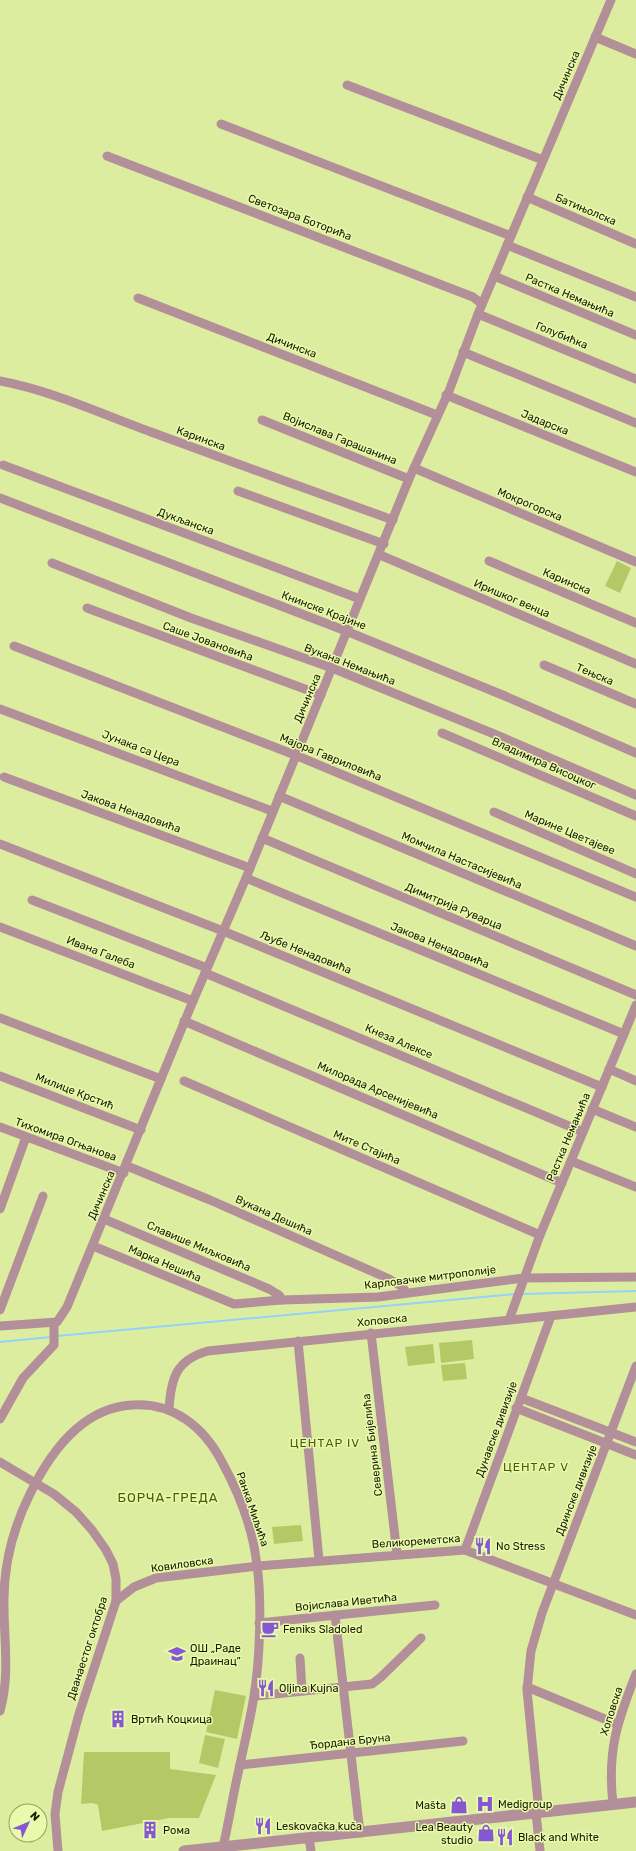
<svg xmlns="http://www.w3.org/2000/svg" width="636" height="1851" font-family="Rubik,sans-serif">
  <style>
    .green { fill: #b6c865 }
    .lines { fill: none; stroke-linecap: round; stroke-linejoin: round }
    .stream { stroke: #92d2fb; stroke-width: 2 }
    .minor { stroke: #b38f9a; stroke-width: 9 }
    .tertiary { stroke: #b38f9a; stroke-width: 11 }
    .labels { text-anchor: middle; stroke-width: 3; stroke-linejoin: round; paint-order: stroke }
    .street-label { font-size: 11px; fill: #161b00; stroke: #eafaad }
    .poi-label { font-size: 11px; fill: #161b00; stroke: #eafaad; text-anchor: start }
    .neighbourhood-label { font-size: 12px; letter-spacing: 1px; fill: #4f5a05; stroke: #eafaad }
    .quarter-label { font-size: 13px; letter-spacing: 1px; fill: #4f5a05; stroke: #eafaad }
  </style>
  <rect width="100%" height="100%" fill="#ddeda0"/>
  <g class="green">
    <polygon points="617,561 631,568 620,593 605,586"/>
    <polygon points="472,1340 474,1359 441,1363 439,1343"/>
    <polygon points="433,1344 435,1363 408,1366 405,1347"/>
    <polygon points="465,1363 467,1379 443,1381 441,1365"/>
    <polygon points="301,1525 303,1541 274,1544 272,1527"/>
    <polygon points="215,1690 246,1696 237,1739 206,1732"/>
    <polygon points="205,1735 225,1739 218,1768 199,1763"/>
    <polygon points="84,1752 170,1752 170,1769 216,1775 199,1818 169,1818 102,1831 98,1805 92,1803 81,1804"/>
  </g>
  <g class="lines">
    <g class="stream">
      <polyline points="521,1294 636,1291"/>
      <polyline points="57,1336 515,1294"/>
      <polyline points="0,1342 51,1337"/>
    </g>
    <g class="minor">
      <polyline points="595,37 636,54"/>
      <polyline points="347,85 543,160"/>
      <polyline points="221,124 511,236"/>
      <polyline points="107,156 473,297 482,304"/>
      <polyline points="527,197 636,244"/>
      <polyline points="507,245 636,297"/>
      <polyline points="494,276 636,335"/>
      <polyline points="138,298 437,415"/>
      <polyline points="478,314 636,379"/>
      <polyline points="463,352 636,423"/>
      <path d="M 0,381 C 53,391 101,414 151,432 C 232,462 312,491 393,520"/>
      <polyline points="446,395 636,472"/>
      <polyline points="262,420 409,479"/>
      <polyline points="3,465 360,599"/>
      <polyline points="414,468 636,562"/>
      <polyline points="238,491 384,544"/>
      <polyline points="0,498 346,631 505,696 636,753"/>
      <polyline points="380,555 636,664"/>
      <polyline points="489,561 636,623"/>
      <polyline points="52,563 191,618 332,668 499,736 636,795"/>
      <polyline points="87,608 321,695"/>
      <polyline points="14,646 295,755 636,897"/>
      <polyline points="544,665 636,704"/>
      <polyline points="0,709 272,811"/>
      <polyline points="442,733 636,816"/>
      <polyline points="4,777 250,868"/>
      <polyline points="279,796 636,946"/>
      <polyline points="494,812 636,874"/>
      <polyline points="262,838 636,995"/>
      <polyline points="0,844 223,931 602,1087"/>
      <polyline points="246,878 624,1034"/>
      <polyline points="32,900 207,968"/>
      <polyline points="0,927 193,1001"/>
      <polyline points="205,973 583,1132"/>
      <polyline points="0,1018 161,1079"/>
      <polyline points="184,1021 562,1183"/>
      <polyline points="609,1069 636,1081"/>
      <polyline points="0,1076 141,1130"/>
      <polyline points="184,1081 540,1235"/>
      <polyline points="592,1109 636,1127"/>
      <polyline points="0,1127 124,1173"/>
      <polyline points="571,1161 636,1187"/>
      <polyline points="127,1166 210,1200 387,1278 403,1287 406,1293"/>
      <polyline points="0,1209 26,1137"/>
      <polyline points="104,1219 269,1289 279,1295 282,1300"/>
      <polyline points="93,1246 234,1304 282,1300 378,1297 524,1278 636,1277"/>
      <polyline points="0,1310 43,1196"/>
      <polyline points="509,1320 540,1235 636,1005"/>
      <polyline points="0,1326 57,1322 67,1307 193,1001 246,878 409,479 449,391 478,314 611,0"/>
      <polyline points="371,1333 397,1554"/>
      <polyline points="298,1341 319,1560"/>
      <polyline points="521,1398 636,1442"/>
      <polyline points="516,1408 636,1455"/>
      <path d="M 169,1409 C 171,1378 176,1360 208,1351 L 636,1307"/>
      <polyline points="0,1419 23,1378 54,1345 54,1323"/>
      <polyline points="0,1462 54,1494 76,1512 92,1530 106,1550 113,1564 116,1579 116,1601 79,1714 58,1792 55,1814 58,1851"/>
      <polyline points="465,1550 551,1316"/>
      <polyline points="116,1601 134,1587 156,1578 258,1566 465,1550 636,1615"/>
      <polyline points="335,1615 360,1833"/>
      <polyline points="259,1623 435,1605"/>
      <polyline points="300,1658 302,1691"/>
      <polyline points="527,1687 617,1724"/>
      <polyline points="255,1696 372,1684 381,1677 421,1638"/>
      <path d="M 0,1711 C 10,1676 4,1641 4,1606 C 3,1567 12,1531 29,1496 C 49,1454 81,1408 132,1405 C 173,1402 204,1427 222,1462 C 239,1493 253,1530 257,1565 C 262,1602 260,1659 254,1696 C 250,1721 244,1745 239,1769 C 233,1795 229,1821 223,1847"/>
      <polyline points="240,1765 463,1741"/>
      <path d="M 613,1804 C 607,1751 617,1722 636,1674"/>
      <polyline points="539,1812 527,1690 531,1651 542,1613 636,1366"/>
      <polyline points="536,1813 540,1851"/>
      <polyline points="309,1838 311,1851"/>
    </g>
    <polyline class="tertiary" points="184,1851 636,1802"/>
  </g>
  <defs>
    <g id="restaurant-bare" transform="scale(1.38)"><path d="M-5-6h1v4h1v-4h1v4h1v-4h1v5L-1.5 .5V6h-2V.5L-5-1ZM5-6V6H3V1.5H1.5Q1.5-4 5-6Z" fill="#8557d0" stroke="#eafaad" stroke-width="2.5" paint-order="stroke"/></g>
    <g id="cafe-bare" transform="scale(1.38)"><path d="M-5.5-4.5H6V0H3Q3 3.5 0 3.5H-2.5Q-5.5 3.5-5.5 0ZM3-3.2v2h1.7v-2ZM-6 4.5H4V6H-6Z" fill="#8557d0" stroke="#eafaad" stroke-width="2.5" paint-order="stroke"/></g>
    <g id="school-bare" transform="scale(1.38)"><path d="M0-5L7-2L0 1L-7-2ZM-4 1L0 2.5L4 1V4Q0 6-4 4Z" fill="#8557d0" stroke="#eafaad" stroke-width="2.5" paint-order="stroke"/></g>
    <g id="building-bare" transform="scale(1.38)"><path d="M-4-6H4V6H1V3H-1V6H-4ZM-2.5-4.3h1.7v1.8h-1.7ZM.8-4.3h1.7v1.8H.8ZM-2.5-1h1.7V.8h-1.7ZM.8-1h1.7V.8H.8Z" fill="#8557d0" stroke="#eafaad" stroke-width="2.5" paint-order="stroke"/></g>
    <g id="hospital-bare" transform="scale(1.38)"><path d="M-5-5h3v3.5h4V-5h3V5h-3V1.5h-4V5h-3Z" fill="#8557d0" stroke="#eafaad" stroke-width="2.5" paint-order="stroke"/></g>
    <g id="shop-bare" transform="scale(1.38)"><path d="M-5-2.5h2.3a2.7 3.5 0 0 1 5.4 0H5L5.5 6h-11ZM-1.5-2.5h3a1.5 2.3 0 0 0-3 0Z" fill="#8557d0" stroke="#eafaad" stroke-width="2.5" paint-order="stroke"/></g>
  </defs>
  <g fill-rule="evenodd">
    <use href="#restaurant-bare" x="483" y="1546"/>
    <use href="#cafe-bare" x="270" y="1629"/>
    <use href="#school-bare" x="177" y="1654"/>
    <use href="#restaurant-bare" x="266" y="1688"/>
    <use href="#building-bare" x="118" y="1719"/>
    <use href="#hospital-bare" x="485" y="1804"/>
    <use href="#shop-bare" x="459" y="1805"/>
    <use href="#restaurant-bare" x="263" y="1826"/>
    <use href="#building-bare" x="150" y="1830"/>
    <use href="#shop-bare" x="486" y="1833"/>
    <use href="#restaurant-bare" x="505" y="1837"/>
  </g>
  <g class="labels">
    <g class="street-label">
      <text transform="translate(566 75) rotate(-67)" y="4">Дичинска</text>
      <text transform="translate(586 209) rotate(23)" y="4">Батињолска</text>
      <text transform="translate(300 217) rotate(21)" y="4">Светозара Боторића</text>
      <text transform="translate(570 295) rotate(23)" y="4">Растка Немањића</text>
      <text transform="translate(562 335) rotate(22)" y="4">Голубићка</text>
      <text transform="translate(292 345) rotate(21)" y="4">Дичинска</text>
      <text transform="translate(545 422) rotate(22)" y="4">Јадарска</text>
      <text transform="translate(201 438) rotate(20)" y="4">Каринска</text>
      <text transform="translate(340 438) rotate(22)" y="4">Војислава Гарашанина</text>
      <text transform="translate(530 504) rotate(23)" y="4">Мокрогорска</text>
      <text transform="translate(186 521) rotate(20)" y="4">Дукљанска</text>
      <text transform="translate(567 581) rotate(23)" y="4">Каринска</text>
      <text transform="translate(512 598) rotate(23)" y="4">Иришког венца</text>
      <text transform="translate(324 610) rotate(21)" y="4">Книнске Крајине</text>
      <text transform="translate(208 641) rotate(20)" y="4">Саше Јовановића</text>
      <text transform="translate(350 664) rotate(21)" y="4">Вукана Немањића</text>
      <text transform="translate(595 674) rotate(23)" y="4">Тењска</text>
      <text transform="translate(307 698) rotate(-67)" y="4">Дичинска</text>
      <text transform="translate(141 748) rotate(21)" y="4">Јунака са Цера</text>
      <text transform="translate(331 757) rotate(22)" y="4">Мајора Гавриловића</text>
      <text transform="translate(544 763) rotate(24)" y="4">Владимира Висоцког</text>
      <text transform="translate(131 811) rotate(20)" y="4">Јакова Ненадовића</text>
      <text transform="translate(570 832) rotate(23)" y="4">Марине Цветајеве</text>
      <text transform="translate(462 860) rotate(23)" y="4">Момчила Настасијевића</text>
      <text transform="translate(454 906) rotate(23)" y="4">Димитрија Руварца</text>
      <text transform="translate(440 945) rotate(22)" y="4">Јакова Ненадовића</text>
      <text transform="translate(101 952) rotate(21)" y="4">Ивана Галеба</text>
      <text transform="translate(306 952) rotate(22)" y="4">Љубе Ненадовића</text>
      <text transform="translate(399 1041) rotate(23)" y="4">Кнеза Алексе</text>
      <text transform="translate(378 1090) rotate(23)" y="4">Милорада Арсенијевића</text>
      <text transform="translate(75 1091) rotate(21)" y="4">Милице Крстић</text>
      <text transform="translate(568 1137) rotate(-67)" y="4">Растка Немањића</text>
      <text transform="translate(66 1139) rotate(20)" y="4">Тихомира Огњанова</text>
      <text transform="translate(367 1147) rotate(23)" y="4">Мите Стајића</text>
      <text transform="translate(101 1195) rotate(-67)" y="4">Дичинска</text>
      <text transform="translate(274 1215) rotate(24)" y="4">Вукана Дешића</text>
      <text transform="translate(199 1246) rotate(23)" y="4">Славише Миљковића</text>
      <text transform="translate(165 1263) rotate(23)" y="4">Марка Нешића</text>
      <text transform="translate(430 1277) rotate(-7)" y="4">Карловачке митрополије</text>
      <text transform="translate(382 1320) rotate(-6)" y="4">Хоповска</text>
      <text transform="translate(496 1429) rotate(-70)" y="4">Дунавске дивизије</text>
      <text transform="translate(372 1445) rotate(-97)" y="4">Северина Бијелића</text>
      <text transform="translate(576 1490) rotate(-69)" y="4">Дринске дивизије</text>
      <text transform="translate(253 1509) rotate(71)" y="4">Ранка Миљића</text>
      <text transform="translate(416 1541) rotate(-4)" y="4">Великореметска</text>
      <text transform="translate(182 1564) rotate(-8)" y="4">Ковиловска</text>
      <text transform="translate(346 1602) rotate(-6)" y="4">Војислава Иветића</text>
      <text transform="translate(87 1648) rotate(-72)" y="4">Дванаестог октобра</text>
      <text transform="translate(611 1711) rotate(-72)" y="4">Хоповска</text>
      <text transform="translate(350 1741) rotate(-6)" y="4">Ђордана Бруна</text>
    </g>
    <g class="poi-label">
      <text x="496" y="1550">No Stress</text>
      <text x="283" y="1633">Feniks Sladoled</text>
      <text x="190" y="1652">ОШ „Раде<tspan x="190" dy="13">Драинац”</tspan></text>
      <text x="279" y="1692">Oljina Kujna</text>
      <text x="131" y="1723">Вртић Коцкица</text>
      <text x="498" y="1808">Medigroup</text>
      <text x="446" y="1809" text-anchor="end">Mašta</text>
      <text x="276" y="1830">Leskovačka kuča</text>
      <text x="473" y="1831" text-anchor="end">Lea Beauty<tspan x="473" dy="13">studio</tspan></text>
      <text x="163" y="1834">Рома</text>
      <text x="518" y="1841">Black and White</text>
    </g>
    <g class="neighbourhood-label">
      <text x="325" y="1447">ЦЕНТАР IV</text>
      <text x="536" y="1471">ЦЕНТАР V</text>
    </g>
    <g class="quarter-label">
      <text x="168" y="1502">БОРЧА-ГРЕДА</text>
    </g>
  </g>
  <g transform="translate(28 1823) rotate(46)"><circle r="19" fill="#eafaad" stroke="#95a168"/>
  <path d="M0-3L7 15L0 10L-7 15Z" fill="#8557d0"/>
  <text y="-6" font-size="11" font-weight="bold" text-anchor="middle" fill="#161b00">N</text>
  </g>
</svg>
